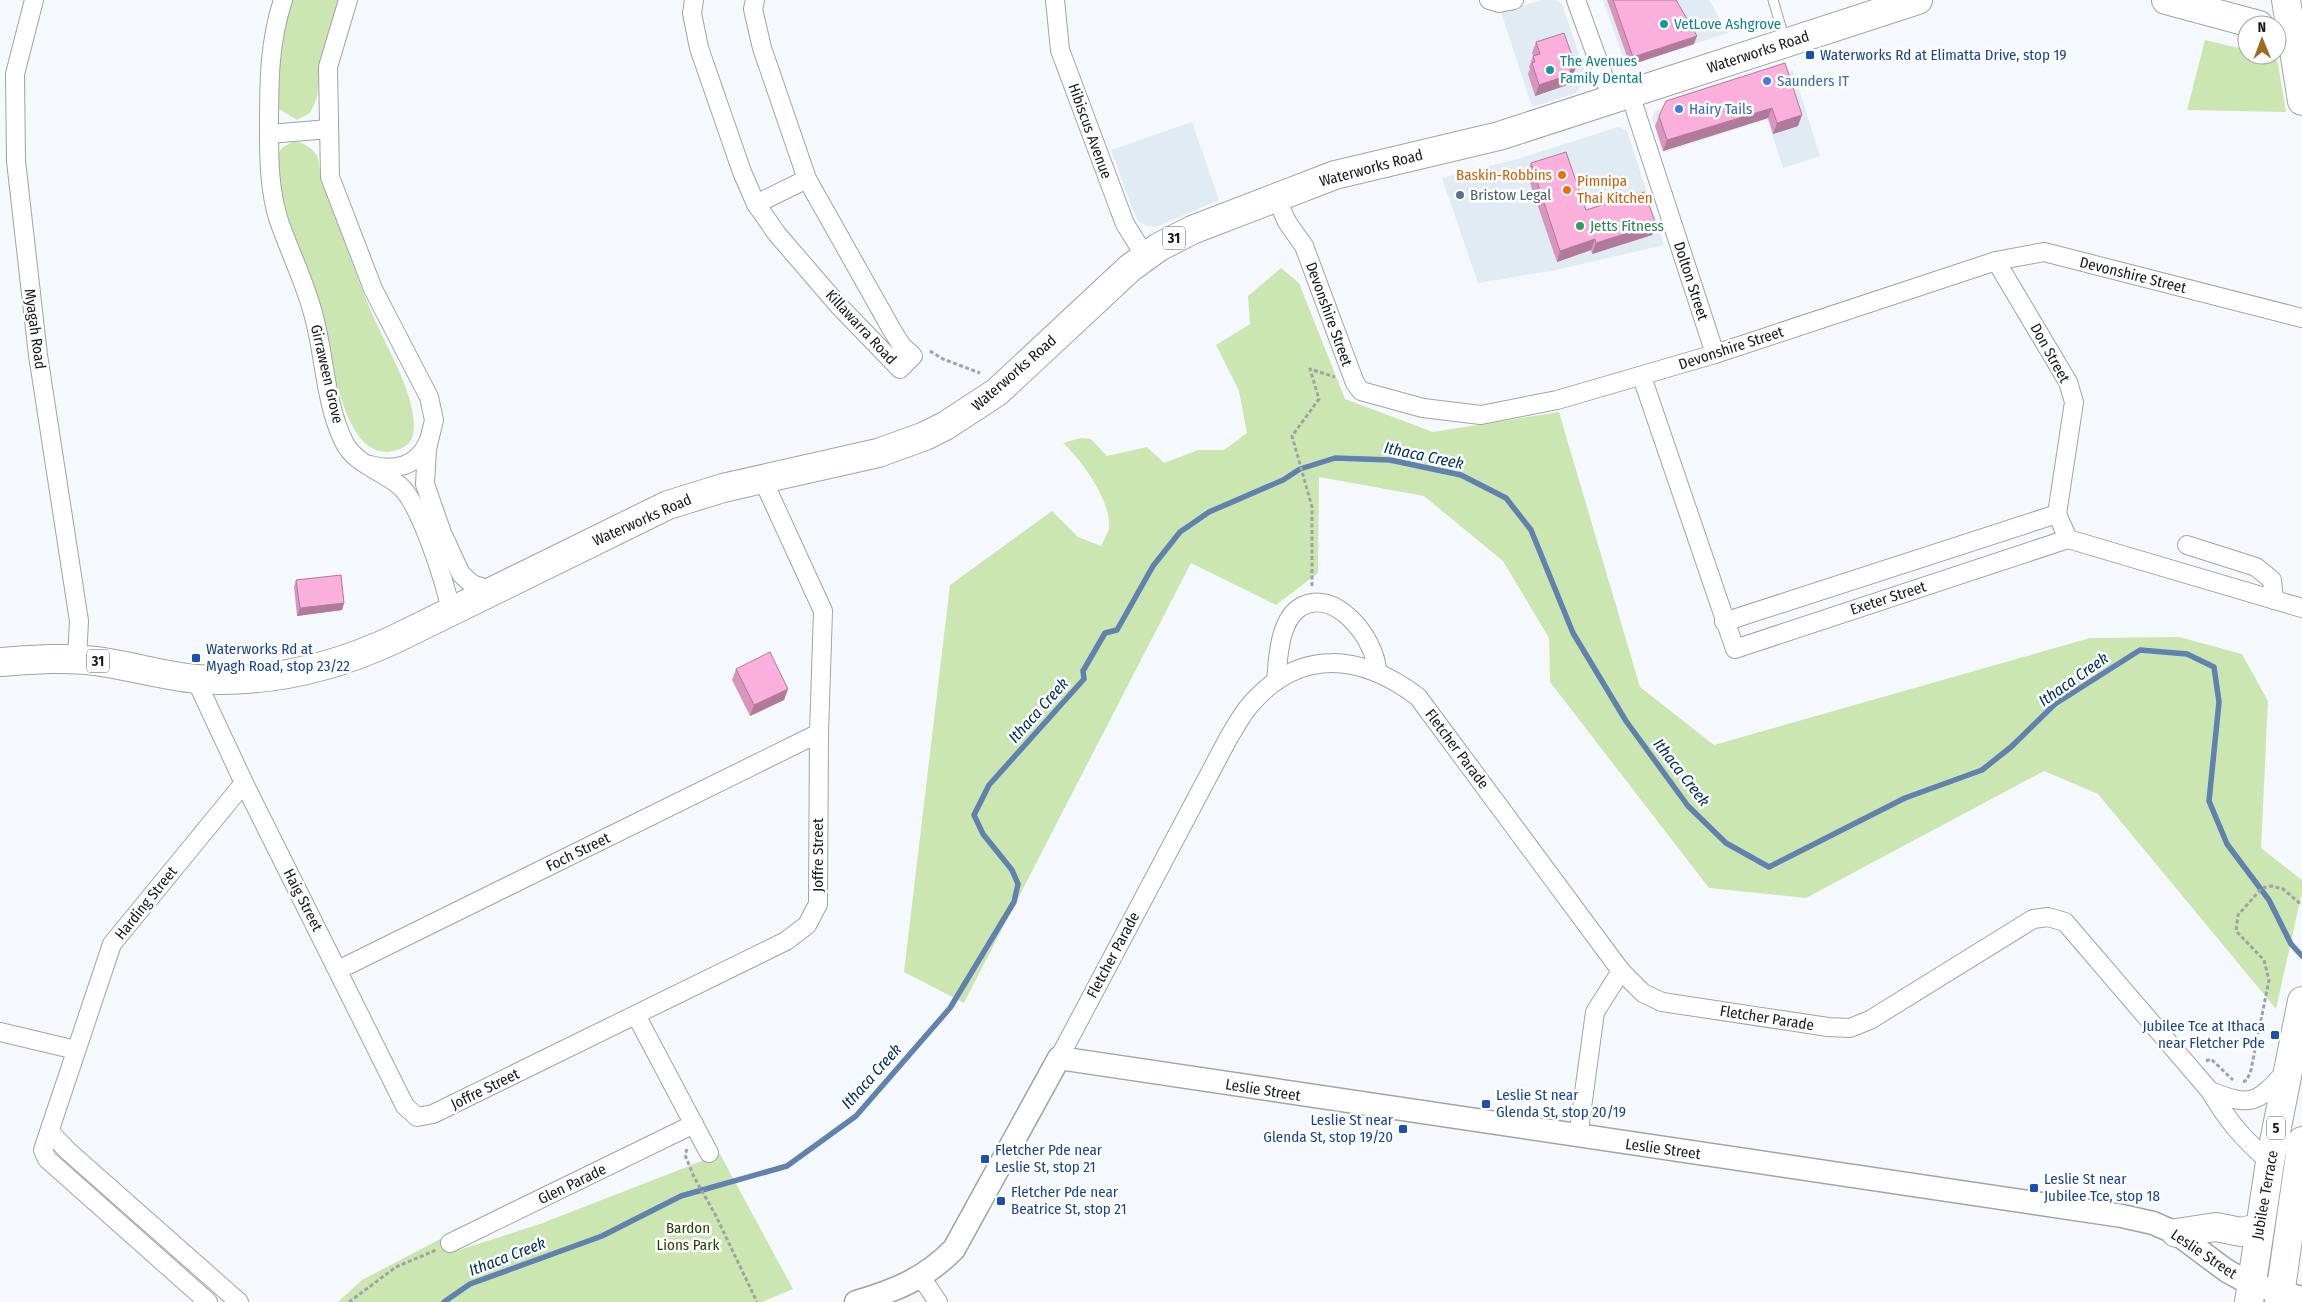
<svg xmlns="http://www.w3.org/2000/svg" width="2302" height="1302" font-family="'Fira Sans Condensed',sans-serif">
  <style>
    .built { fill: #e1ebf4 }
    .green { fill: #cce6b2 }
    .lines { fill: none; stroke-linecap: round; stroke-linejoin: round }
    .stream { stroke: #6082ae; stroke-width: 5.5 }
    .service-casing { stroke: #a0a4a7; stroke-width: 11 }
    .minor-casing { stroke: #a0a4a7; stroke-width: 20 }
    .tertiary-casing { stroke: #a0a4a7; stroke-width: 25 }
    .primary-casing { stroke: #a0a4a7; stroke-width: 30 }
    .trunk-casing { stroke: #a0a4a7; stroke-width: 30 }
    .path { stroke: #a0a3a6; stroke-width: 3; stroke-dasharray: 4 2.5; stroke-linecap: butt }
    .service { stroke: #fff; stroke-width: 9 }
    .minor { stroke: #fff; stroke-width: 18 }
    .tertiary { stroke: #fff; stroke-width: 22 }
    .primary { stroke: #fff; stroke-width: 28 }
    .trunk { stroke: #fff; stroke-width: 28 }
    .wall { fill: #d896bd }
    .shaded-wall { fill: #b07a9a }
    .building { fill: #fbafdc; stroke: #b07a9a }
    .culture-dot { fill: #0f9aa8; stroke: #fff; stroke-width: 2 }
    .transit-dot { fill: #1a4fb4; stroke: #fff; stroke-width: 2 }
    .shop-dot { fill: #3f7fe0; stroke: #fff; stroke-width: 2 }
    .food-dot { fill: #e8710a; stroke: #fff; stroke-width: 2 }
    .service-dot { fill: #5c6f8a; stroke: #fff; stroke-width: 2 }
    .leisure-dot { fill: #2e9e5b; stroke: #fff; stroke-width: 2 }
    .labels { text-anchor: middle; stroke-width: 5; stroke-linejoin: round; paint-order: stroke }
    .shield { fill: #fff; stroke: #5d5e5f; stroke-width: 1 }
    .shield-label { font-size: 14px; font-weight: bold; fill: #17191a }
    .culture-label { font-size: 15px; fill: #0d838f; stroke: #fff; text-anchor: start }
    .street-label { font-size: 15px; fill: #17191a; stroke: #fff }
    .transit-label { font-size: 15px; fill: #164399; stroke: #fff; text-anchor: start }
    .shop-label { font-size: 15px; fill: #366cbe; stroke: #fff; text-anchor: start }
    .food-label { font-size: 15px; fill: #c56008; stroke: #fff; text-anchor: end }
    .service-label { font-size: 15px; fill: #4e5e75; stroke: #fff; text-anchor: start }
    .leisure-label { font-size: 15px; fill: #27864d; stroke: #fff; text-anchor: start }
    .park-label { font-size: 15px; fill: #2a3f0a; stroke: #fff }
    .water-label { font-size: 16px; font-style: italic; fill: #002f65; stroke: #fff }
  </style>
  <rect width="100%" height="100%" fill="#f5f9fd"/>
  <g class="built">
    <polygon points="1542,0 1555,0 1562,4 1585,72 1585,80 1576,93 1532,107 1501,12"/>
    <polygon points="1603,0 1709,0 1728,33 1626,67"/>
    <polygon points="1793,70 1820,156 1783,168 1767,119 1663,153 1652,118 1655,111"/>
    <polygon points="1192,122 1219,200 1156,227 1147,226 1139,222 1133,210 1111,150"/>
    <polygon points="1618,127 1627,131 1664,245 1556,270 1478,283 1442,178 1521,158"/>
  </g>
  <g class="green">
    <polygon points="292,0 339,0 324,50 317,98 310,113 297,120 279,109 278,85 282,30"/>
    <polygon points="2205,40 2247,50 2247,55 2273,57 2278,63 2286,112 2187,110"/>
    <path d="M 297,141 C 315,149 319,153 320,173 C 337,219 352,266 371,311 C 384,344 420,399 413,435 C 411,444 402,449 394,451 C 340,464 330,340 321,309 C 307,260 279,221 279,169 C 279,164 278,157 279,153 C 282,145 289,144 297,141 Z"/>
    <path d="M 1281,268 L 1299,283 L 1345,399 L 1433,432 L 1559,412 L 1640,687 L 1714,745 L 2090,638 L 2179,637 L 2242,654 L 2268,701 L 2261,848 L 2302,880 L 2302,892 L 2276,1009 L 2098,794 L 2044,771 L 1806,898 L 1709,888 L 1550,682 L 1549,638 L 1503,561 L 1424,496 L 1319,477 L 1318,573 L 1276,605 L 1191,563 L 964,1003 L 904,972 L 950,585 L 1052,511 L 1078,537 L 1101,546 C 1104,540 1108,533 1109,528 C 1112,502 1081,459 1063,443 L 1081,438 L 1091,439 L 1107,456 L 1147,447 L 1164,463 L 1198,450 L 1224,450 L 1247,433 L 1239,391 L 1216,345 L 1250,324 L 1248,296 Z"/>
    <polygon points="720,1154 793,1289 762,1302 338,1302 362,1280 446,1236 456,1251 540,1224"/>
  </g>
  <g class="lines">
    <polyline class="stream" points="444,1302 470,1284 602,1236 681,1196 787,1166 856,1116 950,1008 1014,902 1018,884 1012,870 983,834 974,815 989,785 1084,679 1083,671 1105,633 1117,630 1153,566 1180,532 1209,512 1283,480 1300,469 1335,458 1390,460 1461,475 1506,498 1531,530 1573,633 1626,721 1688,806 1726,843 1769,867 1905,798 1982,770 2011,747 2055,704 2140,650 2187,654 2214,667 2219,702 2209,801 2227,844 2269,900 2291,944 2302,956"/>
    <g class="service-casing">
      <polyline id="service" points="1773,0 1785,40"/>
    </g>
    <g class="minor-casing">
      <g id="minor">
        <polyline points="34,0 15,74 16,161 38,355 79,621 77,659"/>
        <path d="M 283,0 C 269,42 269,83 269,127 C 269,158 269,190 279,221 C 290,253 306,284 314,317 C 325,358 325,403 344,442 C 355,464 382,471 400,486 C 421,505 445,583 451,611"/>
        <polyline points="348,0 328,67 330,177 373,289 429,397 434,420 427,449 425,484 442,533 461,574 472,584 492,591"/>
        <polyline points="694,0 692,13 699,48 742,172 756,204 777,234 839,306 900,369 913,356 902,346 892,330 807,179 762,48 753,9 755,0"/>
        <polyline points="1055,0 1060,50 1125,224 1145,256"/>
        <polyline points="1489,0 1499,3 1514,0"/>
        <polyline points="1576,0 1612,99"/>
        <polyline points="1630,94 1715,354"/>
        <polyline points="269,134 329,129"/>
        <polyline points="1276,197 1287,222 1304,246 1355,383 1361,391 1423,408 1481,415 1557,400 1715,354 1996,261 2044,252 2302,318"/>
        <polyline points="756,204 807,179"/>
        <polyline points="1996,261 2068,382 2074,402 2057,514"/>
        <polyline points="1642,377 1735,649 2068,539"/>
        <path d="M 370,465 C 394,472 418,466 428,442"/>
        <polyline points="2057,514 2068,539 2302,608"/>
        <polyline points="2187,545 2256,567 2272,580 2274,600"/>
        <polyline points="1724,622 2057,514"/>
        <polyline points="195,678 244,783 405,1106 417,1117 433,1114 786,941 807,925 818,904 819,733 823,611 763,480"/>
        <path d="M 1276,681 C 1278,659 1279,622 1299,608 C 1334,585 1376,639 1377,671"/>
        <polyline points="338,970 819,733"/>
        <polyline points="636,1015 709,1153"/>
        <polyline points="0,1032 76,1050"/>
        <path d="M 1059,1058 L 1229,737 C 1236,726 1242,714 1250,705 C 1300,647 1361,654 1418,697 L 1621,971 L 1643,993 L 1662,1002 L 1828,1027 L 1850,1028 L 1870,1020 L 2033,919 L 2048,917 L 2065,922 L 2210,1091 C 2228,1121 2243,1139 2270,1162"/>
        <path d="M 2210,1091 C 2251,1107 2257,1104 2286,1071"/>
        <polyline points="51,1126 51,1133 68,1151 239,1302"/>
        <polyline points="1578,1137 1595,1012 1621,971"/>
        <polyline points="450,1243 694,1124"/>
        <polyline points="921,1277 938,1302"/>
        <polyline points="208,1302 47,1159 43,1150 112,944 244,783"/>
      </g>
    </g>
    <g class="tertiary-casing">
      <path id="tertiary" d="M 856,1302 C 895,1291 926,1278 954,1249 L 1059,1058 L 2122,1216 L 2153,1223 L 2176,1233 L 2227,1271 L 2251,1284 L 2302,1298"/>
    </g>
    <g class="primary-casing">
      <g id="primary">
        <polyline points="2166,0 2259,25"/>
        <path d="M 0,662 C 31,660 63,657 95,661 C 129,665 162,676 196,679 C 266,684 331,669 395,639 L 668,505 L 723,488 L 878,453 L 925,436 L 945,426 L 997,392 L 1130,268 L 1159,247 L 1192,230 L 1335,175 L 1499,136 L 1918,0"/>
      </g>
    </g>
    <g class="trunk-casing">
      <g id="trunk">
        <polyline points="2286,0 2302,101"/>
        <polyline points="2176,1233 2216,1227 2241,1232 2258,1228"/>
        <polyline points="2249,1302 2270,1162 2302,1001"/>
        <polyline points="2279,1302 2302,1141"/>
      </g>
    </g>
    <g class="path">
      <polyline points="930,351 943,359 980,373"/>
      <polyline points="1312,586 1312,507 1292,436 1319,399 1310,369 1335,377"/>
      <polyline points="2206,1061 2211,1059 2233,1080"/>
      <polyline points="2243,1082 2247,1080 2251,1070 2269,980 2264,960 2236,931 2238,915 2262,888 2271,886 2283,889 2302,905"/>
      <polyline points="687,1149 685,1155 694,1177 716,1216 757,1302"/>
      <polyline points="349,1302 396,1267 436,1250"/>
    </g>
    <use href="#service" class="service"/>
    <use href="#minor" class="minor"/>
    <use href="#tertiary" class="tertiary"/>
    <use href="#primary" class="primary"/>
    <use href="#trunk" class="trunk"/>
  </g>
  <g class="wall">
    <polygon points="1607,0 1676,0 1694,44 1630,65"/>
    <polygon points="1536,42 1572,78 1570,79 1567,85 1535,96 1528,74 1530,69 1529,67 1533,56 1532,53"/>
    <polygon points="1785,63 1798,126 1773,134 1768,118 1663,151 1655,126 1659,116"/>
    <polygon points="1531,163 1586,210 1656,224 1652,235 1592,254 1591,250 1557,262 1527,174"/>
    <polygon points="296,580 344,603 342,610 297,616 294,587"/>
    <polygon points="736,669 788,689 784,700 750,716 732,680"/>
  </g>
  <g class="shaded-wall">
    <polygon points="1697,36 1694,44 1630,65 1633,57"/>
    <polygon points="1576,67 1572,78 1570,79 1567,85 1535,96 1539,85 1570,69"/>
    <polygon points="1772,108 1768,118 1663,151 1667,140"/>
    <polygon points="1802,115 1798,126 1773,134 1777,123"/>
    <polygon points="1656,224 1652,235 1592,254 1596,243"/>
    <polygon points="1595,239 1591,250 1557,262 1560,251"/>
    <polygon points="344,603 342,610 297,616 300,608"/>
    <polygon points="788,689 784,700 750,716 754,705"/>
  </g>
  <g class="building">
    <polygon points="1613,0 1676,0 1697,36 1633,57"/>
    <polygon points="1564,33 1576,67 1570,69 1571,74 1539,85 1532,63 1535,62 1533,56 1540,54 1536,42"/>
    <polygon points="1785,63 1802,115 1777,123 1772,108 1667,140 1659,116 1666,101"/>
    <polygon points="1566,152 1586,210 1644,192 1656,224 1596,243 1595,239 1560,251 1531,163"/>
    <polygon points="341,575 344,603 300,608 296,580"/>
    <polygon points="770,652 788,689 754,705 736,669"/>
  </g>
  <g class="culture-dot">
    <circle cx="1664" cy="24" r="5"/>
    <circle cx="1550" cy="70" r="5"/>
  </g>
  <g class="transit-dot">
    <rect x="1805" y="50" width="10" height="10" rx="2.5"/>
    <rect x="191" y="653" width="10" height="10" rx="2.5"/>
    <rect x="2270" y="1030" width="10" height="10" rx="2.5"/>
    <rect x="1481" y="1099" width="10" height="10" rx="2.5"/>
    <rect x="1398" y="1124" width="10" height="10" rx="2.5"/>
    <rect x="980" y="1154" width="10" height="10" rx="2.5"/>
    <rect x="2029" y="1183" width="10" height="10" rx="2.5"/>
    <rect x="996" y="1196" width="10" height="10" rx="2.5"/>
  </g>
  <g class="shop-dot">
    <circle cx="1767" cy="81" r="5"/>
    <circle cx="1679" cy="109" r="5"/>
  </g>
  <g class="food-dot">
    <circle cx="1562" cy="175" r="5"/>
    <circle cx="1567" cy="190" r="5"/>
  </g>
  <circle class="service-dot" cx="1460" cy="195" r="5"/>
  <circle class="leisure-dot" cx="1580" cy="226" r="5"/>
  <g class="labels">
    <g class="shield">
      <rect x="1163" y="226.5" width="22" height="23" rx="4"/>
      <rect x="87" y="649.5" width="22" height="23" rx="4"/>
      <rect x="2267" y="1116.5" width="18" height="23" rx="4"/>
    </g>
    <g class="shield-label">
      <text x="1174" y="243">31</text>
      <text x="98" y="666">31</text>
      <text x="2276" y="1133">5</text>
    </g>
    <g class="culture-label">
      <text x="1674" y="29">VetLove Ashgrove</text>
      <text x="1560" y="66">The Avenues<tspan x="1560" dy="17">Family Dental</tspan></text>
    </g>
    <g class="street-label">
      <text transform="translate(1758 52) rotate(-18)" y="5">Waterworks Road</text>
      <text transform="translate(1090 131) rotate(70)" y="5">Hibiscus Avenue</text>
      <text transform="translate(1371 168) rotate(-15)" y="5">Waterworks Road</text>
      <text transform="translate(2133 275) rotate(14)" y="5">Devonshire Street</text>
      <text transform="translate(1691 281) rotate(72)" y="5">Dolton Street</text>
      <text transform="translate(1329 314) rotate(70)" y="5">Devonshire Street</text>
      <text transform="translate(861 327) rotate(47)" y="5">Killawarra Road</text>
      <text transform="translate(35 329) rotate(82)" y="5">Myagah Road</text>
      <text transform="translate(1731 348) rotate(-18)" y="5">Devonshire Street</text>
      <text transform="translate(2050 353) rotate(61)" y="5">Don Street</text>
      <text transform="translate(1014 373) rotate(-41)" y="5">Waterworks Road</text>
      <text transform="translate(327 374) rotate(77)" y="5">Girraween Grove</text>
      <text transform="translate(642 520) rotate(-24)" y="5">Waterworks Road</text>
      <text transform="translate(1888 598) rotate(-18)" y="5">Exeter Street</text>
      <text transform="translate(1457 749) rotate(53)" y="5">Fletcher Parade</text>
      <text transform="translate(578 852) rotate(-26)" y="5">Foch Street</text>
      <text transform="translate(818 855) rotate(-90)" y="5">Joffre Street</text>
      <text transform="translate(303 900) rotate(63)" y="5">Haig Street</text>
      <text transform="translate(146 903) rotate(-51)" y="5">Harding Street</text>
      <text transform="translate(1113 955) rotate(-62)" y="5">Fletcher Parade</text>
      <text transform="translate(1767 1018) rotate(9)" y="5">Fletcher Parade</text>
      <text transform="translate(485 1089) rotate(-26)" y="5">Joffre Street</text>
      <text transform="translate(1263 1090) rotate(9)" y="5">Leslie Street</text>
      <text transform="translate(1663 1149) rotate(8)" y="5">Leslie Street</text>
      <text transform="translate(572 1184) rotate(-26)" y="5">Glen Parade</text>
      <text transform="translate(2265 1195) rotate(-80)" y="5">Jubilee Terrace</text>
      <text transform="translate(2204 1254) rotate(34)" y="5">Leslie Street</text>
    </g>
    <g class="transit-label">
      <text x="1820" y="60">Waterworks Rd at Elimatta Drive, stop 19</text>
      <text x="206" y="654">Waterworks Rd at<tspan x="206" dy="17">Myagh Road, stop 23/22</tspan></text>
      <text x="2265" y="1031" text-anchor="end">Jubilee Tce at Ithaca<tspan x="2265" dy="17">near Fletcher Pde</tspan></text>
      <text x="1496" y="1100">Leslie St near<tspan x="1496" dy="17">Glenda St, stop 20/19</tspan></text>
      <text x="1393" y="1125" text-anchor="end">Leslie St near<tspan x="1393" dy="17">Glenda St, stop 19/20</tspan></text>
      <text x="995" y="1155">Fletcher Pde near<tspan x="995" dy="17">Leslie St, stop 21</tspan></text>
      <text x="2044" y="1184">Leslie St near<tspan x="2044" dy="17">Jubilee Tce, stop 18</tspan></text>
      <text x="1011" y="1197">Fletcher Pde near<tspan x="1011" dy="17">Beatrice St, stop 21</tspan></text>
    </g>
    <g class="shop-label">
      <text x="1777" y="86">Saunders IT</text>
      <text x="1689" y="114">Hairy Tails</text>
    </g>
    <g class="food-label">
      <text x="1552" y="180">Baskin-Robbins</text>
      <text x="1577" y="186" text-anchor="start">Pimnipa<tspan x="1577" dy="17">Thai Kitchen</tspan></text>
    </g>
    <g class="service-label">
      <text x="1470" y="200">Bristow Legal</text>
    </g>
    <g class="leisure-label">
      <text x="1590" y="231">Jetts Fitness</text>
    </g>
    <g class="park-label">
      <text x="688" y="1233">Bardon<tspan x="688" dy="17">Lions Park</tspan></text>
    </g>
    <g class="water-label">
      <text transform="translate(1424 455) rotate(12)" y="6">Ithaca Creek</text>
      <text transform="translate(2073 679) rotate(-35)" y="6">Ithaca Creek</text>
      <text transform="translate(1038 710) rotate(-48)" y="6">Ithaca Creek</text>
      <text transform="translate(1682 772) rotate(52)" y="6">Ithaca Creek</text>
      <text transform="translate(871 1076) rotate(-48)" y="6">Ithaca Creek</text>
      <text transform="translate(507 1256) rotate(-21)" y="6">Ithaca Creek</text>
    </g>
  </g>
  <g transform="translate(2262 40) rotate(359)"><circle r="24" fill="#ffffff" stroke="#a2a3a3"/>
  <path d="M0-4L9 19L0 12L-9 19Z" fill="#a06b23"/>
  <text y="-8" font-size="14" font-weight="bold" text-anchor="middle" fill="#17191a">N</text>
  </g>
</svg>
